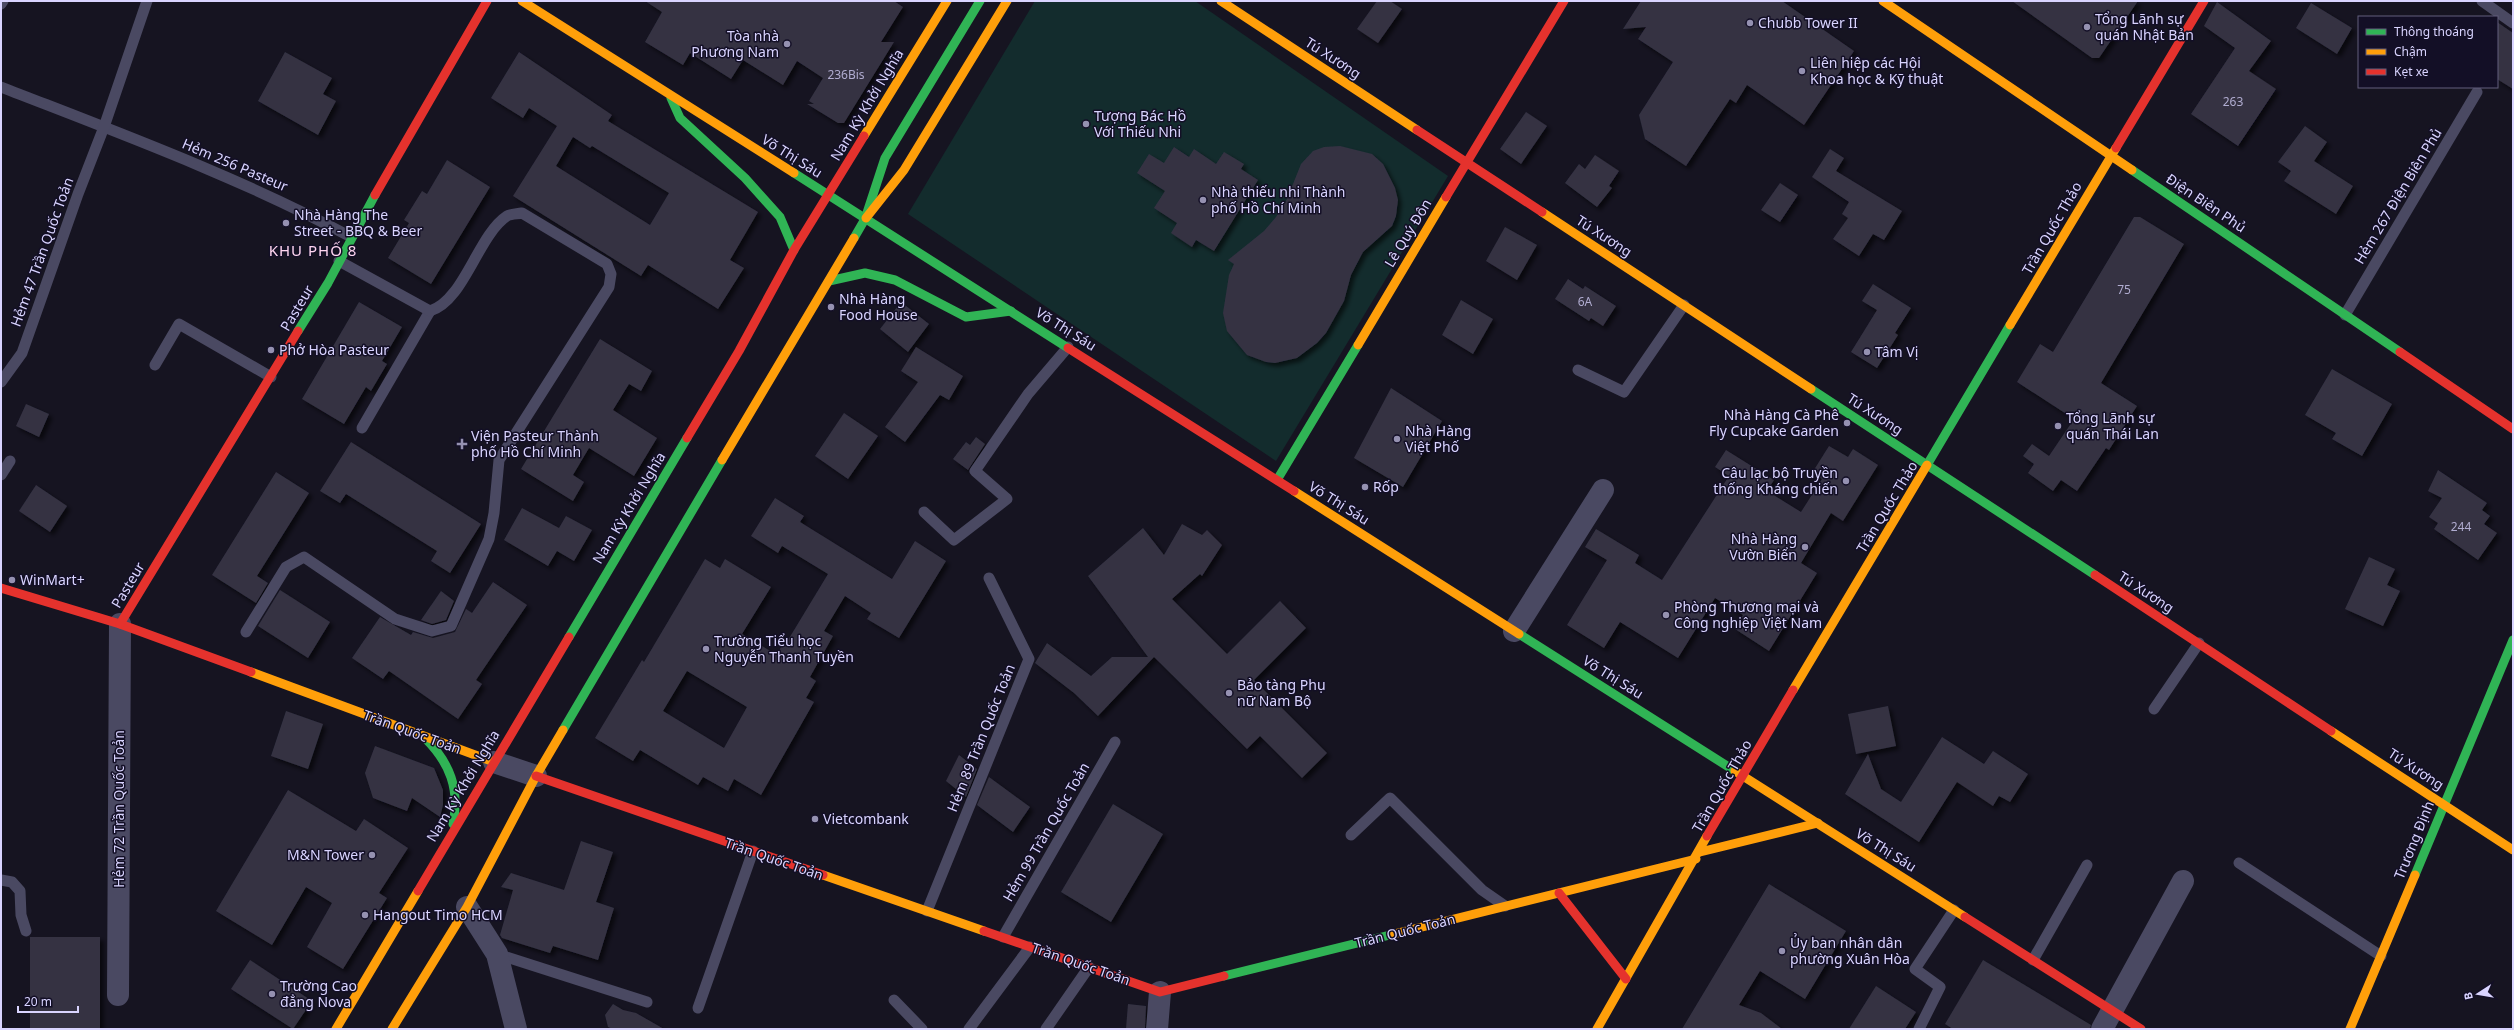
<svg xmlns="http://www.w3.org/2000/svg" width="2514" height="1030" font-family="'Noto Sans',sans-serif">
  <style>
    .green { fill: #132c2d }
    .building { fill: #343243; fill-rule: evenodd; filter: url(#shadow) }
    .lines { fill: none; stroke-linecap: round; stroke-linejoin: round }
    .lane { stroke: #4a4962; stroke-width: 11 }
    .street { stroke: #4a4962; stroke-width: 22 }
    .fast { stroke: #30b455; stroke-width: 9 }
    .slow { stroke: #ff9f0a; stroke-width: 9 }
    .jam { stroke: #e5322d; stroke-width: 9 }
    .poi-dot { fill: #9591b1; stroke: #130f26; stroke-width: 1.5 }
    .labels { text-anchor: middle; stroke-width: 3; stroke-linejoin: round; paint-order: stroke }
    .number-label { font-size: 12px; fill: #b0acd0 }
    .poi-label { font-size: 14px; fill: #d9d4ff; stroke: #130f26; text-anchor: start }
    .street-label { font-size: 14px; fill: #d9d4ff; stroke: #130f26 }
    .neighbourhood-label { font-size: 15px; letter-spacing: 1px; fill: #ffd6f0; stroke: #130f26 }
  </style>
  <defs>
    <filter id="shadow"><feDropShadow dx="3.5" dy="3.5" stdDeviation="2" flood-color="#0009"/></filter>
  </defs>
  <rect width="100%" height="100%" fill="#161421"/>
  <polygon class="green" points="1035,1 1195,1 1448,176 1276,461 908,214"/>
  <g class="building">
    <polygon points="645,1 894,1 903,7 881,42 894,42 844,123 838,123 807,104 814,104 809,101 823,78 797,61 783,85 743,60 731,79 690,53 683,65 645,42 662,12"/>
    <polygon points="1377,1 1390,1 1402,9 1378,43 1357,29"/>
    <polygon points="1641,1 1782,1 1854,51 1804,125 1747,85 1736,103 1730,99 1686,166 1645,139 1639,115 1673,62 1638,39 1646,27 1623,29"/>
    <polygon points="2012,1 2138,1 2099,58 2092,58"/>
    <polygon points="2217,2 2271,41 2249,71 2276,89 2238,146 2191,114 2235,48 2204,26"/>
    <polygon points="2311,3 2352,28 2337,54 2296,28"/>
    <polygon points="2497,22 2513,33 2513,89 2497,79"/>
    <polygon points="285,52 332,78 323,94 336,101 318,135 258,101"/>
    <path d="M 519,52 L 612,115 L 608,121 L 758,212 L 730,260 L 744,268 L 718,309 L 648,265 L 641,276 L 513,196 L 557,126 L 529,108 L 523,118 L 491,98 ZM 573,137 L 590,148 L 592,146 L 669,193 L 650,225 L 556,166 Z"/>
    <polygon points="1526,112 1547,126 1521,164 1500,149"/>
    <polygon points="2305,126 2327,142 2314,161 2353,186 2336,214 2284,181 2291,171 2278,162"/>
    <polygon points="1340,146 1372,154 1383,164 1395,188 1398,200 1396,216 1392,226 1363,252 1351,275 1344,301 1326,333 1317,343 1297,358 1275,363 1266,362 1247,355 1227,331 1223,313 1229,275 1234,264 1228,260 1264,231 1276,217 1287,199 1301,164 1313,151 1324,147"/>
    <polygon points="1174,147 1189,157 1194,149 1216,164 1224,152 1244,164 1241,169 1258,180 1214,251 1196,240 1192,247 1171,233 1177,223 1154,208 1165,191 1137,173 1149,154 1164,163"/>
    <polygon points="1830,149 1844,158 1836,171 1902,211 1884,240 1873,234 1859,256 1833,239 1848,218 1842,214 1849,202 1812,177"/>
    <polygon points="1595,155 1619,171 1609,186 1612,188 1597,207 1565,183 1579,164 1585,169"/>
    <polygon points="447,160 490,187 431,284 388,258 409,223 404,220 422,191 427,194"/>
    <polygon points="1780,183 1798,195 1780,222 1761,210"/>
    <polygon points="2134,217 2140,217 2184,244 2101,383 2137,406 2109,450 2106,448 2077,491 2061,480 2053,491 2028,473 2034,464 2023,456 2032,444 2049,456 2074,419 2017,382 2040,344 2053,352"/>
    <polygon points="1505,227 1537,245 1517,280 1486,261"/>
    <polygon points="1568,279 1583,289 1585,286 1616,306 1603,326 1591,318 1589,321 1555,299"/>
    <polygon points="1873,284 1911,308 1895,333 1898,335 1877,368 1851,352 1877,310 1862,301"/>
    <polygon points="1461,300 1493,319 1473,354 1442,335"/>
    <polygon points="359,302 402,327 382,361 387,364 371,391 366,387 344,424 302,399"/>
    <polygon points="901,302 929,324 908,352 880,329"/>
    <polygon points="600,339 652,371 641,391 629,384 613,410 657,438 634,476 589,448 573,475 584,482 573,501 521,469"/>
    <polygon points="916,347 963,376 949,400 940,395 905,442 885,427 918,382 901,371"/>
    <polygon points="2332,369 2392,404 2362,456 2332,439 2336,433 2305,415"/>
    <polygon points="1391,388 1442,421 1403,487 1354,458"/>
    <polygon points="26,404 49,414 39,437 16,426"/>
    <polygon points="844,413 878,436 848,479 815,456"/>
    <polygon points="976,437 985,444 968,470 953,459 966,442 970,445"/>
    <polygon points="351,442 481,524 450,573 431,561 437,551 346,494 340,503 320,491"/>
    <polygon points="1829,446 1848,457 1853,449 1878,465 1843,521 1831,513 1801,563 1817,573 1769,651 1735,629 1743,615 1715,598 1678,658 1620,622 1604,648 1567,625 1607,560 1585,547 1596,529 1639,555 1635,563 1662,580 1729,476 1715,467 1726,450 1774,480 1767,491 1801,512 1822,479 1812,473"/>
    <polygon points="2438,470 2487,503 2482,510 2490,516 2484,524 2497,533 2478,560 2434,529 2438,523 2429,517 2442,498 2428,491"/>
    <polygon points="276,472 309,493 257,576 268,583 256,603 212,575"/>
    <polygon points="36,485 67,506 50,532 19,511"/>
    <path d="M 775,498 L 804,516 L 800,522 L 892,579 L 915,541 L 946,561 L 899,638 L 867,619 L 871,613 L 845,596 L 824,631 L 833,636 L 810,677 L 816,681 L 806,698 L 814,702 L 761,795 L 734,779 L 728,791 L 703,777 L 698,785 L 640,750 L 633,761 L 595,738 L 642,660 L 644,662 L 705,559 L 720,568 L 725,559 L 771,587 L 742,634 L 777,655 L 783,643 L 785,645 L 828,574 L 782,546 L 778,553 L 751,536 ZM 687,671 L 747,707 L 724,748 L 663,711 Z"/>
    <polygon points="522,508 559,528 566,516 592,530 574,561 557,551 548,566 504,540"/>
    <polygon points="1182,524 1202,535 1207,530 1222,545 1202,576 1200,574 1172,599 1227,654 1280,601 1306,628 1254,680 1327,753 1302,778 1260,736 1247,749 1154,657 1098,716 1074,693 1035,663 1047,643 1091,676 1112,657 1148,657 1088,576 1143,528 1164,555"/>
    <polygon points="2369,557 2395,569 2387,585 2400,591 2383,626 2345,609"/>
    <polygon points="493,582 527,605 476,680 482,684 458,719 389,671 383,679 352,658 380,617 411,635 413,632 433,638 455,632 466,609 472,613"/>
    <polygon points="280,590 330,622 308,658 258,626"/>
    <polygon points="441,591 454,601 446,620 432,624 421,620"/>
    <polygon points="1888,706 1896,746 1856,754 1848,714"/>
    <polygon points="286,711 323,724 308,769 271,756"/>
    <polygon points="1942,737 1984,764 1993,751 2028,774 2010,802 1999,796 1993,806 1957,782 1919,842 1845,794 1868,754 1881,789 1901,802"/>
    <polygon points="375,746 434,768 443,790 443,805 440,817 412,798 407,811 373,798 365,773"/>
    <polygon points="959,755 977,769 966,797 946,781"/>
    <polygon points="989,777 1030,807 1013,832 977,805"/>
    <polygon points="288,790 356,831 364,819 408,848 379,893 387,898 343,969 307,947 332,903 306,887 272,945 216,911"/>
    <polygon points="1113,804 1163,834 1111,922 1061,892"/>
    <polygon points="581,841 613,852 596,902 614,908 598,960 553,946 550,953 502,938 500,935 513,890 501,887 511,873 564,890"/>
    <polygon points="1769,884 1846,931 1805,999 1760,971 1739,1005 1761,1013 1782,1029 1682,1029"/>
    <rect x="30" y="937" width="70" height="92"/>
    <polygon points="250,960 312,1001 293,1029 231,989"/>
    <polygon points="1983,960 2091,1025 2090,1029 1953,1029 1945,1024"/>
    <polygon points="1876,986 1916,1012 1905,1029 1849,1029"/>
    <polygon points="613,1004 623,1010 636,1013 664,1029 613,1029 608,1027 605,1015"/>
    <polygon points="1128,1004 1146,1006 1145,1029 1126,1029"/>
  </g>
  <g class="lines">
    <g class="lane">
      <polyline points="2482,1 2513,23"/>
      <polyline points="1,4 3,1"/>
      <path d="M 1,87 C 119,133 239,177 351,237"/>
      <polyline points="2345,315 2477,92"/>
      <polyline points="155,365 179,324 271,377"/>
      <polyline points="1578,370 1624,392 1684,305"/>
      <polyline points="1,382 22,353 78,194 104,127 147,1"/>
      <polyline points="362,428 430,311"/>
      <polyline points="1,475 10,461"/>
      <polyline points="924,512 954,540 1007,499 975,471 1028,394 1068,347"/>
      <path d="M 246,632 L 286,567 L 304,557 L 395,619 L 432,631 L 451,626 L 489,539 L 494,513 L 499,460 L 609,287 L 611,274 L 607,264 L 522,213 C 517,214 510,214 507,216 C 478,235 464,301 430,311 L 339,261"/>
      <polyline points="2154,709 2199,643"/>
      <polyline points="1351,835 1390,798 1482,890 1505,906"/>
      <polyline points="2239,863 2381,956"/>
      <polyline points="1,880 12,882 20,891 21,915 26,931"/>
      <polyline points="927,911 1029,659 989,578"/>
      <polyline points="1003,937 1115,742"/>
      <polyline points="497,954 647,1002"/>
      <polyline points="2033,960 2087,865"/>
      <polyline points="894,1000 922,1029"/>
      <polyline points="698,1008 753,851"/>
      <polyline points="969,1029 1030,947"/>
      <polyline points="1046,1029 1089,967"/>
      <polyline points="1919,1029 1940,987 1915,969 1954,910"/>
    </g>
    <g class="street">
      <polyline points="1514,631 1603,490"/>
      <polyline points="494,762 536,776"/>
      <polyline points="467,907 497,954 516,1029"/>
      <polyline points="118,995 120,624"/>
      <polyline points="1157,1029 1160,992"/>
      <polyline points="2102,1029 2183,881"/>
    </g>
    <g class="fast">
      <polyline points="671,98 680,118 745,178 780,217 794,250"/>
      <polyline points="2132,170 2400,352"/>
      <polyline points="794,173 1068,348"/>
      <polyline points="854,238 865,219 885,158 980,1"/>
      <polyline points="829,281 865,273 895,280 966,317 1011,311"/>
      <polyline points="298,331 328,283 375,195"/>
      <polyline points="1811,389 2095,575"/>
      <polyline points="1927,465 2010,325"/>
      <polyline points="1277,480 1358,345"/>
      <polyline points="1519,634 1735,771"/>
      <polyline points="569,637 687,438"/>
      <polyline points="563,730 722,460"/>
      <path d="M 425,738 C 450,763 460,789 453,824"/>
      <polyline points="2415,875 2513,640"/>
      <polyline points="1224,976 1394,934"/>
    </g>
    <g class="slow">
      <polyline points="522,1 794,173"/>
      <polyline points="1221,1 1417,130"/>
      <polyline points="1883,1 2132,170"/>
      <polyline points="864,136 947,1"/>
      <polyline points="1542,212 1811,389"/>
      <polyline points="866,218 904,170 1007,1"/>
      <polyline points="2010,325 2116,148"/>
      <polyline points="1358,345 1446,197"/>
      <polyline points="722,460 854,238"/>
      <polyline points="1294,491 1519,634"/>
      <polyline points="251,672 494,762"/>
      <polyline points="1793,690 1927,465"/>
      <polyline points="2331,731 2513,850"/>
      <polyline points="1735,771 1965,917"/>
      <polyline points="1700,852 1818,823"/>
      <polyline points="823,875 984,931"/>
      <polyline points="1394,934 1696,859"/>
      <polyline points="336,1029 418,891"/>
      <polyline points="392,1029 467,907 536,776 563,730"/>
      <polyline points="1597,1029 1707,836"/>
      <polyline points="2350,1029 2415,875"/>
    </g>
    <g class="jam">
      <polyline points="1417,130 1542,212"/>
      <polyline points="2116,148 2204,1"/>
      <polyline points="375,195 487,1"/>
      <polyline points="1446,197 1564,1"/>
      <polyline points="1068,348 1294,491"/>
      <polyline points="2400,352 2513,429"/>
      <polyline points="687,438 739,351 794,250 864,136"/>
      <polyline points="2095,575 2331,731"/>
      <polyline points="1,588 120,624 251,672"/>
      <polyline points="120,624 298,331"/>
      <polyline points="536,776 823,875"/>
      <polyline points="1707,836 1793,690"/>
      <polyline points="418,891 569,637"/>
      <polyline points="1559,893 1626,979"/>
      <polyline points="1965,917 2141,1029"/>
      <polyline points="984,931 1160,992 1224,976"/>
    </g>
  </g>
  <g class="poi-dot">
    <circle cx="1750" cy="23" r="4"/>
    <circle cx="2087" cy="27" r="4"/>
    <circle cx="787" cy="44" r="4"/>
    <circle cx="1802" cy="71" r="4"/>
    <circle cx="1086" cy="124" r="4"/>
    <circle cx="1203" cy="200" r="4"/>
    <circle cx="286" cy="223" r="4"/>
    <circle cx="831" cy="307" r="4"/>
    <circle cx="271" cy="350" r="4"/>
    <circle cx="1867" cy="352" r="4"/>
    <circle cx="1847" cy="423" r="4"/>
    <circle cx="2058" cy="426" r="4"/>
    <circle cx="1397" cy="439" r="4"/>
    <path d="M460 438h4v4h4v4h-4v4h-4v-4h-4v-4h4z"/>
    <circle cx="1846" cy="481" r="4"/>
    <circle cx="1365" cy="487" r="4"/>
    <circle cx="1805" cy="547" r="4"/>
    <circle cx="12" cy="580" r="4"/>
    <circle cx="1666" cy="615" r="4"/>
    <circle cx="706" cy="649" r="4"/>
    <circle cx="1229" cy="693" r="4"/>
    <circle cx="815" cy="819" r="4"/>
    <circle cx="372" cy="855" r="4"/>
    <circle cx="365" cy="915" r="4"/>
    <circle cx="1782" cy="951" r="4"/>
    <circle cx="272" cy="994" r="4"/>
  </g>
  <g class="labels">
    <g class="number-label">
      <text x="846" y="79">236Bis</text>
      <text x="2233" y="106">263</text>
      <text x="2124" y="294">75</text>
      <text x="1585" y="306">6A</text>
      <text x="2461" y="531">244</text>
    </g>
    <g class="poi-label">
      <text x="2095" y="24">Tổng Lãnh sự<tspan x="2095" dy="16">quán Nhật Bản</tspan></text>
      <text x="1758" y="28">Chubb Tower II</text>
      <text x="779" y="41" text-anchor="end">Tòa nhà<tspan x="779" dy="16">Phương Nam</tspan></text>
      <text x="1810" y="68">Liên hiệp các Hội<tspan x="1810" dy="16">Khoa học &amp; Kỹ thuật</tspan></text>
      <text x="1094" y="121">Tượng Bác Hồ<tspan x="1094" dy="16">Với Thiếu Nhi</tspan></text>
      <text x="1211" y="197">Nhà thiếu nhi Thành<tspan x="1211" dy="16">phố Hồ Chí Minh</tspan></text>
      <text x="294" y="220">Nhà Hàng The<tspan x="294" dy="16">Street - BBQ &amp; Beer</tspan></text>
      <text x="839" y="304">Nhà Hàng<tspan x="839" dy="16">Food House</tspan></text>
      <text x="279" y="355">Phở Hòa Pasteur</text>
      <text x="1875" y="357">Tâm Vị</text>
      <text x="1839" y="420" text-anchor="end">Nhà Hàng Cà Phê<tspan x="1839" dy="16">Fly Cupcake Garden</tspan></text>
      <text x="2066" y="423">Tổng Lãnh sự<tspan x="2066" dy="16">quán Thái Lan</tspan></text>
      <text x="1405" y="436">Nhà Hàng<tspan x="1405" dy="16">Việt Phố</tspan></text>
      <text x="471" y="441">Viện Pasteur Thành<tspan x="471" dy="16">phố Hồ Chí Minh</tspan></text>
      <text x="1838" y="478" text-anchor="end">Câu lạc bộ Truyền<tspan x="1838" dy="16">thống Kháng chiến</tspan></text>
      <text x="1373" y="492">Rốp</text>
      <text x="1797" y="544" text-anchor="end">Nhà Hàng<tspan x="1797" dy="16">Vườn Biển</tspan></text>
      <text x="20" y="585">WinMart+</text>
      <text x="1674" y="612">Phòng Thương mại và<tspan x="1674" dy="16">Công nghiệp Việt Nam</tspan></text>
      <text x="714" y="646">Trường Tiểu học<tspan x="714" dy="16">Nguyễn Thanh Tuyền</tspan></text>
      <text x="1237" y="690">Bảo tàng Phụ<tspan x="1237" dy="16">nữ Nam Bộ</tspan></text>
      <text x="823" y="824">Vietcombank</text>
      <text x="364" y="860" text-anchor="end">M&amp;N Tower</text>
      <text x="373" y="920">Hangout Timo HCM</text>
      <text x="1790" y="948">Ủy ban nhân dân<tspan x="1790" dy="16">phường Xuân Hòa</tspan></text>
      <text x="280" y="991">Trường Cao<tspan x="280" dy="16">đẳng Nova</tspan></text>
    </g>
    <g class="street-label">
      <text transform="translate(1333 58) rotate(33)" y="5">Tú Xương</text>
      <text transform="translate(867 105) rotate(-59)" y="5">Nam Kỳ Khởi Nghĩa</text>
      <text transform="translate(792 156) rotate(32)" y="5">Võ Thị Sáu</text>
      <text transform="translate(235 165) rotate(23)" y="5">Hẻm 256 Pasteur</text>
      <text transform="translate(2398 196) rotate(-59)" y="5">Hẻm 267 Điện Biên Phủ</text>
      <text transform="translate(2206 203) rotate(34)" y="5">Điện Biên Phủ</text>
      <text transform="translate(2052 228) rotate(-60)" y="5">Trần Quốc Thảo</text>
      <text transform="translate(1408 233) rotate(-59)" y="5">Lê Quý Đôn</text>
      <text transform="translate(1604 236) rotate(33)" y="5">Tú Xương</text>
      <text transform="translate(42 252) rotate(-70)" y="5">Hẻm 47 Trần Quốc Toản</text>
      <text transform="translate(297 308) rotate(-59)" y="5">Pasteur</text>
      <text transform="translate(1066 329) rotate(32)" y="5">Võ Thị Sáu</text>
      <text transform="translate(1875 414) rotate(33)" y="5">Tú Xương</text>
      <text transform="translate(1339 503) rotate(32)" y="5">Võ Thị Sáu</text>
      <text transform="translate(1887 507) rotate(-59)" y="5">Trần Quốc Thảo</text>
      <text transform="translate(629 508) rotate(-59)" y="5">Nam Kỳ Khởi Nghĩa</text>
      <text transform="translate(128 585) rotate(-59)" y="5">Pasteur</text>
      <text transform="translate(2146 592) rotate(33)" y="5">Tú Xương</text>
      <text transform="translate(1613 677) rotate(32)" y="5">Võ Thị Sáu</text>
      <text transform="translate(412 732) rotate(20)" y="5">Trần Quốc Toản</text>
      <text transform="translate(981 738) rotate(-68)" y="5">Hẻm 89 Trần Quốc Toản</text>
      <text transform="translate(2416 769) rotate(33)" y="5">Tú Xương</text>
      <text transform="translate(463 786) rotate(-59)" y="5">Nam Kỳ Khởi Nghĩa</text>
      <text transform="translate(1722 786) rotate(-60)" y="5">Trần Quốc Thảo</text>
      <text transform="translate(119 809) rotate(-90)" y="5">Hẻm 72 Trần Quốc Toản</text>
      <text transform="translate(1046 832) rotate(-60)" y="5">Hẻm 99 Trần Quốc Toản</text>
      <text transform="translate(2414 840) rotate(-68)" y="5">Trương Định</text>
      <text transform="translate(1886 850) rotate(32)" y="5">Võ Thị Sáu</text>
      <text transform="translate(774 859) rotate(19)" y="5">Trần Quốc Toản</text>
      <text transform="translate(1405 931) rotate(-14)" y="5">Trần Quốc Toản</text>
      <text transform="translate(1081 964) rotate(19)" y="5">Trần Quốc Toản</text>
    </g>
    <g class="neighbourhood-label">
      <text x="313" y="256">KHU PHỐ 8</text>
    </g>
  </g>
  <rect width="2514" height="1030" fill="none" stroke="#d9d4ff" stroke-width="4"/>
  <rect x="2358" y="16" width="140" height="72" fill="#130f26" stroke="#625e7d"/>
  <rect x="2366" y="29" width="20" height="6" fill="#30b455" stroke="#625e7d"/>
  <text x="2394" y="36" font-size="12" fill="#d9d4ff">Thông thoáng</text>
  <rect x="2366" y="49" width="20" height="6" fill="#ff9f0a" stroke="#625e7d"/>
  <text x="2394" y="56" font-size="12" fill="#d9d4ff">Chậm</text>
  <rect x="2366" y="69" width="20" height="6" fill="#e5322d" stroke="#625e7d"/>
  <text x="2394" y="76" font-size="12" fill="#d9d4ff">Kẹt xe</text>
  <g transform="translate(2478 994) rotate(258)" stroke="#130f26" stroke-width="3" paint-order="stroke">
  <path d="M0-3L7 15L0 10L-7 15Z" fill="#d9d4ff"/>
  <text y="-6" font-size="11" font-weight="bold" text-anchor="middle" fill="#d9d4ff">B</text>
  </g>
  <path d="M18 1006v6h60v-6" fill="none" stroke="#d9d4ff" stroke-width="2"/>
  <text x="24" y="1006" font-size="12" fill="#d9d4ff" stroke="#130f26" stroke-width="3" paint-order="stroke">20 m</text>
</svg>
